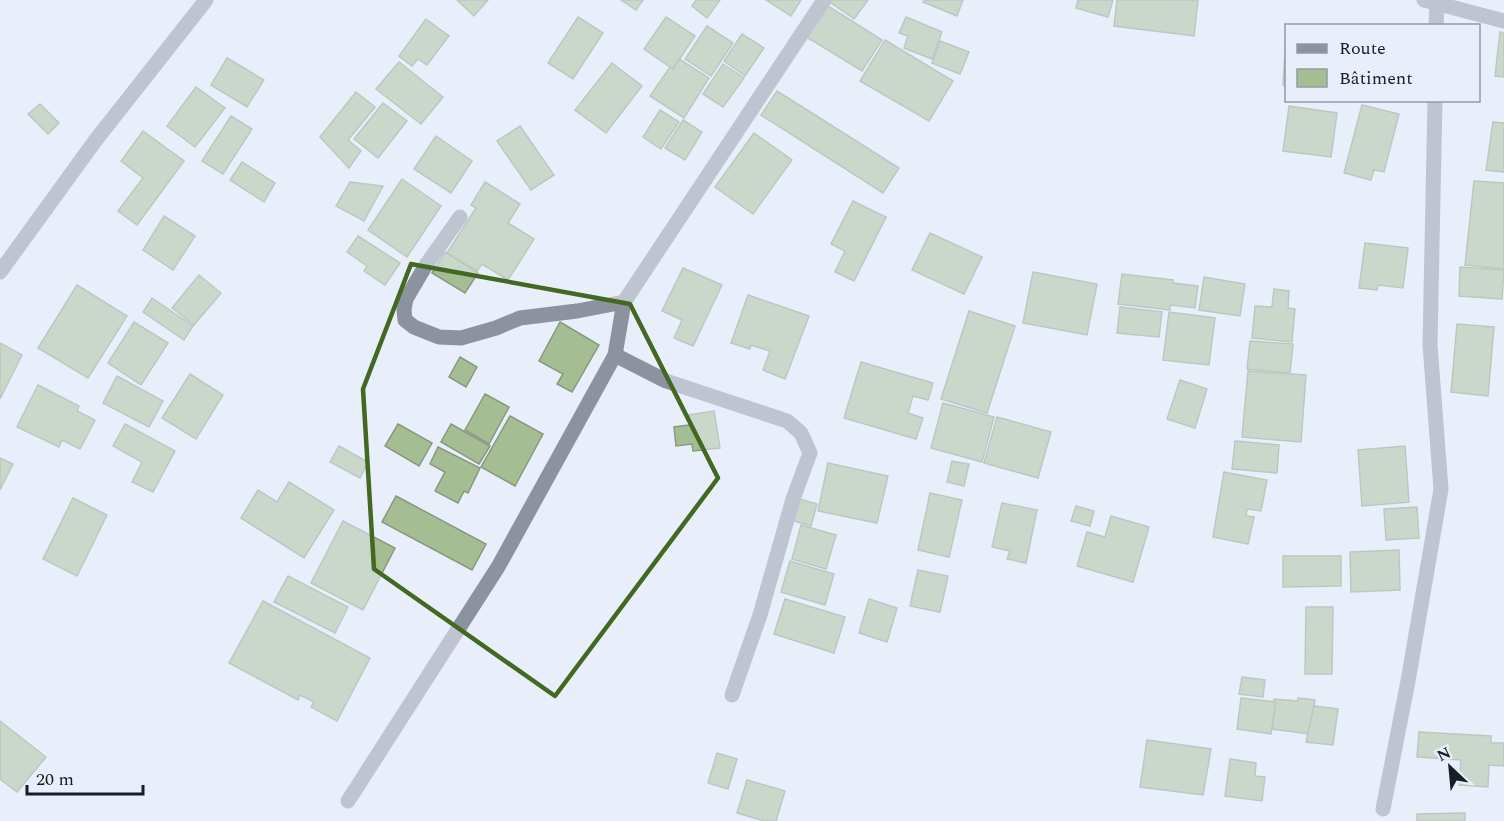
<svg xmlns="http://www.w3.org/2000/svg" width="1504" height="821" font-family="Spectral,serif">
  <style>
    .building { fill: #a5bd93; stroke: #89987f; stroke-width: 1.5 }
    .lines { fill: none; stroke-linecap: round; stroke-linejoin: round }
    .minor { stroke: #8c939e; stroke-width: 15 }
    .marked { fill: none; stroke: #436821; stroke-width: 4.5; stroke-linejoin: round }
  </style>
  <rect width="100%" height="100%" fill="#e8effa"/>
  <g class="building">
    <polygon points="457,0 488,0 474,16"/>
    <polygon points="621,0 643,0 636,10"/>
    <polygon points="696,0 720,0 707,18 692,6"/>
    <polygon points="766,0 801,0 791,16"/>
    <polygon points="827,0 868,0 854,19"/>
    <polygon points="924,0 963,0 957,16 923,2"/>
    <polygon points="1078,0 1113,0 1108,17 1076,8"/>
    <polygon points="1117,0 1198,0 1194,36 1114,26"/>
    <polygon points="820,1 882,40 862,71 800,33"/>
    <polygon points="578,17 603,33 573,79 548,63"/>
    <polygon points="666,17 695,36 673,69 644,49"/>
    <polygon points="906,17 942,32 932,59 904,48 908,36 899,33"/>
    <polygon points="426,19 449,36 427,65 418,59 412,66 399,56"/>
    <polygon points="707,26 733,43 711,76 685,59"/>
    <polygon points="1500,32 1504,33 1504,77 1495,76"/>
    <polygon points="742,34 764,48 745,76 724,61"/>
    <polygon points="1286,34 1286,86 1283,85"/>
    <polygon points="885,40 953,81 929,121 860,81"/>
    <polygon points="940,41 969,52 960,74 932,63"/>
    <polygon points="227,58 264,80 247,107 211,85"/>
    <polygon points="679,59 709,78 684,118 650,96 670,67 673,69"/>
    <polygon points="399,62 443,97 421,124 376,89"/>
    <polygon points="612,63 642,86 606,133 575,110"/>
    <polygon points="723,64 744,78 723,107 703,94"/>
    <polygon points="196,87 225,108 195,147 167,126"/>
    <polygon points="777,91 899,168 883,193 761,115"/>
    <polygon points="356,92 375,107 348,140 361,151 349,168 320,137"/>
    <polygon points="383,103 407,121 378,158 354,139"/>
    <polygon points="40,104 59,123 48,134 28,114"/>
    <polygon points="1362,105 1399,114 1384,172 1374,170 1371,180 1344,173"/>
    <polygon points="1289,106 1337,113 1331,157 1283,151"/>
    <polygon points="660,110 679,122 661,149 643,137"/>
    <polygon points="231,116 252,129 223,174 202,161"/>
    <polygon points="683,120 702,132 685,160 665,148"/>
    <polygon points="1493,122 1504,123 1504,172 1486,170"/>
    <polygon points="520,126 554,175 531,190 497,141"/>
    <polygon points="143,131 184,161 137,225 118,211 143,178 121,161"/>
    <polygon points="754,133 792,160 753,214 715,187"/>
    <polygon points="436,136 472,161 451,193 414,169"/>
    <polygon points="242,162 275,183 264,202 230,180"/>
    <polygon points="402,179 441,206 407,257 368,230"/>
    <polygon points="1474,181 1504,183 1504,269 1465,265"/>
    <polygon points="350,182 383,186 364,221 336,206"/>
    <polygon points="485,182 520,204 508,223 534,239 508,280 482,264 477,271 447,253 476,208 471,205"/>
    <polygon points="853,201 886,217 854,281 835,272 845,251 831,244"/>
    <polygon points="164,216 195,236 173,270 143,250"/>
    <polygon points="930,233 982,257 964,294 912,270"/>
    <polygon points="358,236 400,263 385,285 364,271 367,266 347,252"/>
    <polygon points="1365,243 1408,248 1403,288 1378,285 1377,290 1359,288"/>
    <polygon points="445,252 478,273 465,293 432,273"/>
    <polygon points="1460,267 1504,270 1502,299 1459,296"/>
    <polygon points="683,268 722,285 693,346 674,338 682,320 662,311"/>
    <polygon points="1033,272 1097,284 1087,335 1023,323"/>
    <polygon points="1122,274 1173,280 1173,283 1198,286 1195,308 1170,305 1170,310 1118,304"/>
    <polygon points="199,275 221,293 194,325 172,308"/>
    <polygon points="1204,277 1245,284 1240,316 1199,310"/>
    <polygon points="77,285 127,316 88,378 38,348"/>
    <polygon points="1274,289 1289,291 1288,308 1295,309 1292,342 1252,338 1255,306 1272,307"/>
    <polygon points="748,295 809,316 785,379 763,370 770,351 751,345 750,349 731,343"/>
    <polygon points="152,298 193,326 184,340 143,312"/>
    <polygon points="1120,307 1162,312 1159,337 1117,333"/>
    <polygon points="969,311 1015,326 987,413 941,399"/>
    <polygon points="1169,312 1215,318 1209,365 1163,360"/>
    <polygon points="134,322 168,343 141,385 108,363"/>
    <polygon points="560,322 599,345 572,392 557,384 563,374 539,361"/>
    <polygon points="1457,324 1494,327 1488,396 1451,392"/>
    <polygon points="1250,341 1293,344 1290,373 1247,369"/>
    <polygon points="0,343 22,355 0,399"/>
    <polygon points="460,357 477,367 466,387 449,377"/>
    <polygon points="861,362 933,383 928,400 913,396 908,413 923,418 916,439 844,418"/>
    <polygon points="1248,371 1306,375 1301,442 1242,437"/>
    <polygon points="190,374 223,395 196,439 162,418"/>
    <polygon points="117,376 163,401 149,427 103,403"/>
    <polygon points="1180,380 1207,389 1195,428 1167,419"/>
    <polygon points="38,385 79,406 77,411 95,420 80,449 62,440 59,447 17,427"/>
    <polygon points="485,394 509,407 489,444 465,430"/>
    <polygon points="943,403 994,417 982,462 931,448"/>
    <polygon points="714,411 720,448 693,451 692,444 676,446 674,427 689,425 688,415"/>
    <polygon points="510,416 543,434 515,486 481,467"/>
    <polygon points="997,417 1051,432 1038,478 984,463"/>
    <polygon points="125,424 175,451 153,492 132,482 142,462 113,446"/>
    <polygon points="398,424 432,443 419,466 385,446"/>
    <polygon points="451,424 490,446 479,464 441,442"/>
    <polygon points="1235,441 1279,445 1277,473 1232,469"/>
    <polygon points="339,446 368,462 360,478 330,462"/>
    <polygon points="1405,446 1409,502 1362,506 1358,450"/>
    <polygon points="438,447 480,468 468,493 464,491 458,503 435,491 445,472 430,464"/>
    <polygon points="0,458 13,464 0,490"/>
    <polygon points="952,461 969,464 964,486 947,482"/>
    <polygon points="828,463 888,476 877,523 818,511"/>
    <polygon points="1224,472 1267,480 1261,511 1247,509 1246,516 1254,517 1248,544 1213,537"/>
    <polygon points="289,482 334,510 304,558 241,518 258,490 277,502"/>
    <polygon points="930,493 962,500 949,557 918,550"/>
    <polygon points="396,496 486,544 472,570 382,522"/>
    <polygon points="73,498 107,515 77,576 43,559"/>
    <polygon points="800,499 817,504 811,526 794,521"/>
    <polygon points="1002,503 1037,510 1026,563 1007,559 1010,551 992,547"/>
    <polygon points="1076,506 1094,511 1090,526 1071,521"/>
    <polygon points="1417,507 1419,538 1386,540 1384,509"/>
    <polygon points="1111,516 1149,527 1133,582 1077,566 1087,532 1105,537"/>
    <polygon points="343,521 395,548 363,610 311,583"/>
    <polygon points="801,525 836,535 826,569 792,559"/>
    <polygon points="1399,550 1400,590 1351,592 1350,552"/>
    <polygon points="1283,556 1341,556 1341,586 1283,587"/>
    <polygon points="790,561 834,574 825,605 781,592"/>
    <polygon points="918,570 948,576 940,612 910,606"/>
    <polygon points="288,576 348,607 335,633 274,602"/>
    <polygon points="785,599 845,617 834,653 774,634"/>
    <polygon points="869,599 897,608 887,642 859,633"/>
    <polygon points="263,601 370,658 337,721 311,707 314,702 300,695 298,700 229,663"/>
    <polygon points="1306,607 1333,607 1332,674 1305,674"/>
    <polygon points="1242,677 1265,680 1263,697 1239,694"/>
    <polygon points="1241,698 1276,702 1271,734 1237,729"/>
    <polygon points="1298,698 1315,700 1309,734 1272,729 1276,702 1273,702 1274,699 1298,701"/>
    <polygon points="1314,706 1338,709 1333,745 1306,742"/>
    <polygon points="0,721 46,757 17,792 0,779"/>
    <polygon points="1419,732 1491,736 1491,743 1504,743 1504,766 1489,765 1488,787 1459,785 1461,760 1417,757"/>
    <polygon points="1147,740 1211,749 1203,795 1140,787"/>
    <polygon points="717,753 737,759 728,789 708,783"/>
    <polygon points="1230,759 1256,763 1255,776 1265,777 1262,801 1225,796"/>
    <polygon points="747,780 785,791 776,821 764,821 737,813"/>
    <polygon points="1465,813 1465,821 1417,821 1417,814"/>
  </g>
  <g class="lines">
    <g class="minor">
      <polyline points="1424,0 1504,21"/>
      <polyline points="1436,26 1437,4"/>
      <polyline points="460,217 426,265 406,299 404,310 405,320 414,327 439,337 461,338 496,328 520,318 577,311 624,302"/>
      <polyline points="0,272 95,141 206,0"/>
      <polyline points="615,355 666,381 787,421 801,433 810,453 793,499 760,615 732,695"/>
      <polyline points="348,801 498,567 615,355 624,302 824,0"/>
      <polyline points="1383,809 1408,681 1441,489 1430,345 1435,100"/>
    </g>
  </g>
  <path d="M0 0H1504V821H0ZM 411,264 L 630,304 L 718,478 L 555,696 L 374,569 L 363,389 Z" fill="#e8effa" fill-opacity=".55" fill-rule="evenodd"/>
  <path class="marked" d="M 411,264 L 630,304 L 718,478 L 555,696 L 374,569 L 363,389 Z"/>
  <rect x="1285" y="24" width="195" height="78" fill="#e8effa" stroke="#949ba5" stroke-width="1.5"/>
  <rect x="1297" y="44" width="30" height="9" fill="#8c939e" stroke="#949ba5" stroke-width="1.5"/>
  <text x="1339" y="54" font-size="18" fill="#171d26">Route</text>
  <rect x="1297" y="69" width="30" height="18" fill="#a5bd93" stroke="#949ba5" stroke-width="1.5"/>
  <text x="1339" y="84" font-size="18" fill="#171d26">Bâtiment</text>
  <g transform="translate(1450 767) rotate(334)" stroke="#e8effa" stroke-width="4.5" paint-order="stroke">
  <path d="M0-4.5L10 22L0 15L-10 22Z" fill="#171d26"/>
  <text y="-9" font-size="16" font-weight="bold" text-anchor="middle" fill="#171d26">N</text>
  </g>
  <path d="M27 785v9h116v-9" fill="none" stroke="#171d26" stroke-width="3"/>
  <text x="36" y="785" font-size="18" fill="#171d26" stroke="#e8effa" stroke-width="4.5" paint-order="stroke">20 m</text>
</svg>
